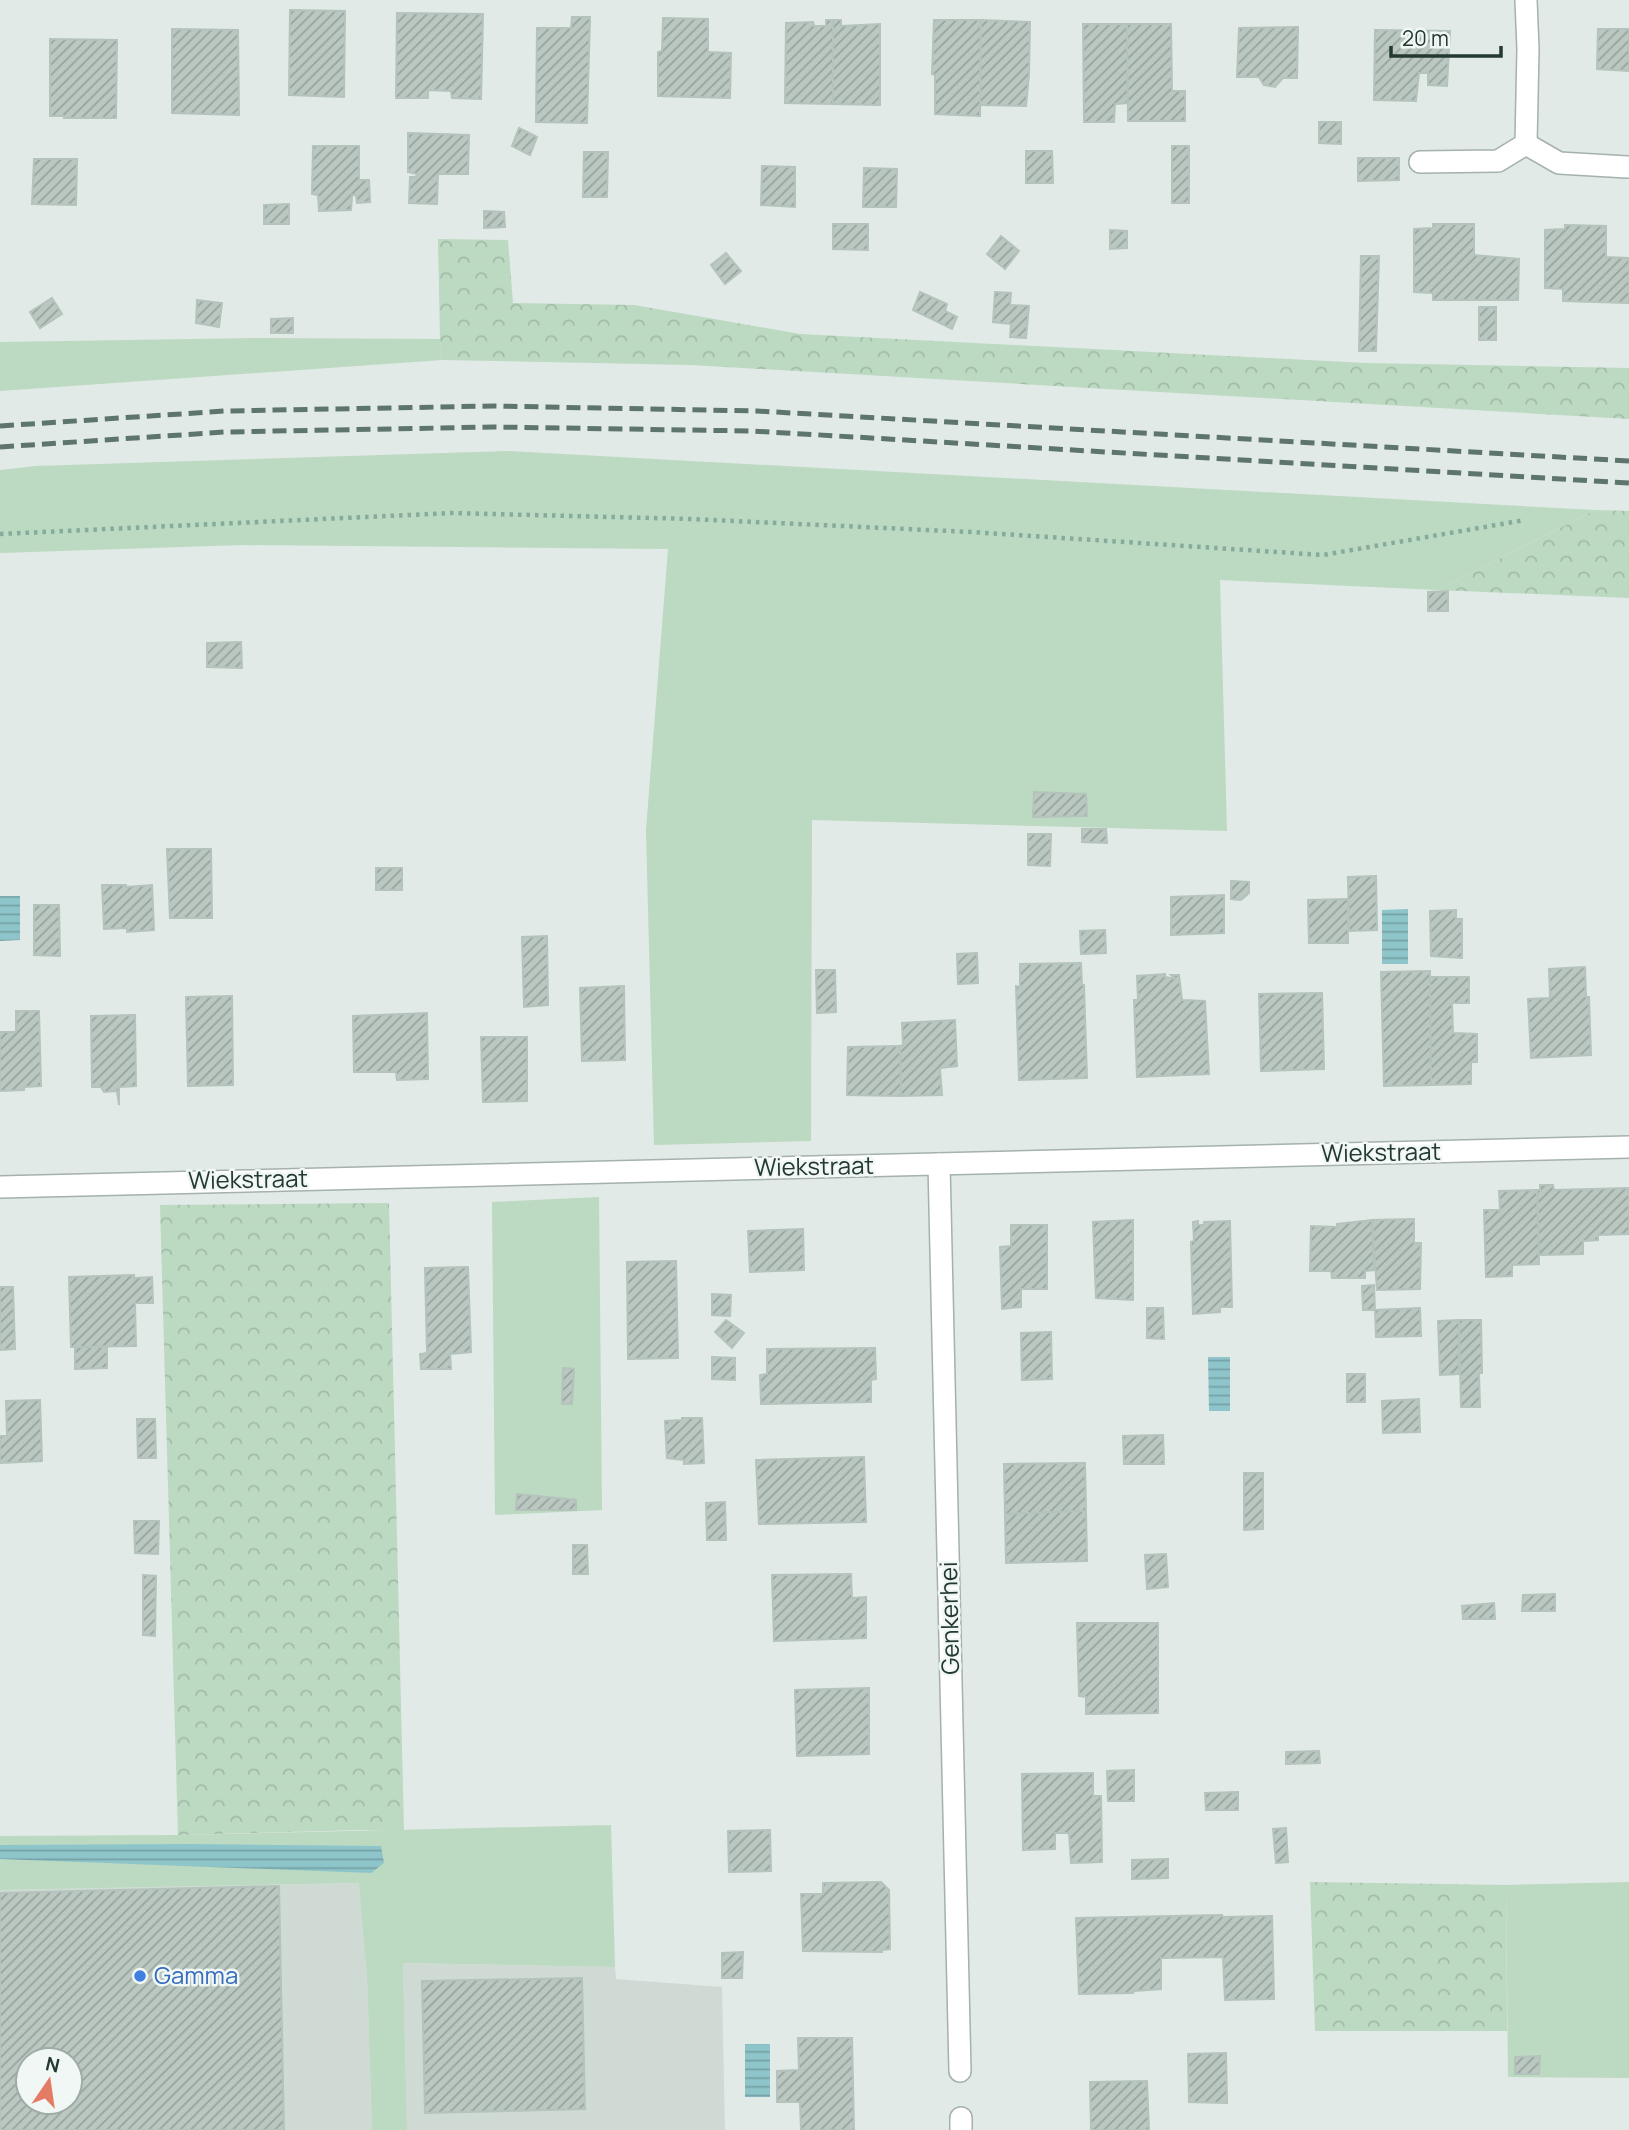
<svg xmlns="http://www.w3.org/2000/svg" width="1629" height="2130" font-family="Manrope,sans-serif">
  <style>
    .built { fill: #d0dad5; fill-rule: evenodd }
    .green { fill: #bcd9c2 }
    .forest { fill: url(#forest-crowns) }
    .water { fill: url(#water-rules) }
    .building { fill: url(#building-hatch); stroke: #b4c3bc; stroke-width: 2; fill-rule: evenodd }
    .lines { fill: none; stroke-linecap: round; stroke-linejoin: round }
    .street-casing { stroke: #a4b1ac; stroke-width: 24 }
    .path { stroke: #85ab9c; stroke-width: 4.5; stroke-dasharray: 3.5 5; stroke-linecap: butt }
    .street { stroke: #fff; stroke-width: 21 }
    .rail { stroke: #5e756d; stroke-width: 5; stroke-dasharray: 14 7; stroke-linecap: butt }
    .shop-dot { fill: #3f7fe0; stroke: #f1f7f4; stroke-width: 2.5 }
    .labels { text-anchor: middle; stroke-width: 5; stroke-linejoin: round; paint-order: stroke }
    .street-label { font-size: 24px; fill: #233932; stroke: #f1f7f4 }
    .shop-label { font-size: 24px; fill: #366cbe; stroke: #f1f7f4; text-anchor: start }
  </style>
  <defs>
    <pattern id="forest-crowns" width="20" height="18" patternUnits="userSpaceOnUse" patternTransform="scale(1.75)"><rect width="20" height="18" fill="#bcd9c2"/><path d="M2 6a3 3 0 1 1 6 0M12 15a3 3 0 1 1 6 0" fill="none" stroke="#a1bba7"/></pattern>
    <pattern id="water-rules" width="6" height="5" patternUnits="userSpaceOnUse" patternTransform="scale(1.75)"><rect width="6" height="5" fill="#8ec5ca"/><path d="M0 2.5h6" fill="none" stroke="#74a1a5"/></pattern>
    <pattern id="building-hatch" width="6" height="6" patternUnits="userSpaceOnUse" patternTransform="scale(1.75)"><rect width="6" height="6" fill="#bac8c1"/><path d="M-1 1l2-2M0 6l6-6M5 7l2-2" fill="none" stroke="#97a39d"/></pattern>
  </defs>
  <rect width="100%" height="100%" fill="#e1eae6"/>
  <g class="built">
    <path d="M 360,1883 L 367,1977 L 372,2130 L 0,2130 L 0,1890 ZM 28,2060 L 70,2060 L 70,2102 L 28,2102 Z"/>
    <polygon points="403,1963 615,1967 616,1979 722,1987 725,2130 407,2130"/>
  </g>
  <g class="green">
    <polygon points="262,338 440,339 442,360 0,391 0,342"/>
    <polygon points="508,451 1595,510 1438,590 1220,580 1227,831 812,820 811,1141 654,1145 646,830 668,549 242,545 0,553 0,470 36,466"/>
    <polygon points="599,1197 602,1510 495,1515 492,1202"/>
    <polygon points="611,1825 615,1967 403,1963 407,2130 372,2130 367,1977 359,1883 0,1890 0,1836 178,1835"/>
    <polygon points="1629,1882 1629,2078 1508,2077 1506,1885"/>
  </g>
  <g class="forest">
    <polygon points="438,239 508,240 513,303 634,305 800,334 1365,363 1629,368 1629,419 691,365 442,360 440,339"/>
    <polygon points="1595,510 1629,511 1629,598 1438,590"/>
    <polygon points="389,1203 404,1831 361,1830 178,1835 160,1205"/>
    <polygon points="1310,1882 1506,1885 1507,2031 1315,2031"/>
  </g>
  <g class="water">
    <polygon points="0,896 20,896 20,940 0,941"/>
    <polygon points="1408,909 1408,964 1382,964 1382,910"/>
    <polygon points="1208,1357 1230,1357 1230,1411 1209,1411"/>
    <polygon points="192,1844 381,1846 384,1863 371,1873 0,1859 0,1845"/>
    <rect x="745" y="2044" width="25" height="53"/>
  </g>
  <g class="building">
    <polygon points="290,10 345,11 344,97 289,95"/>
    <polygon points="397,13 483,14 481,99 452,98 451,91 428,90 428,98 396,98"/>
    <polygon points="572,17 590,17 587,123 536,122 537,28 571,28"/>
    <polygon points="663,18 708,19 708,52 731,53 730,98 658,96 658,52 662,51"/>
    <polygon points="826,20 833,20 833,104 785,103 786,23 813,22 814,26 826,26"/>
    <polygon points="833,20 841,20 841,26 880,24 880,105 833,104"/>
    <polygon points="934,20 981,20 980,116 935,114 935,75 932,74"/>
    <polygon points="981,20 1030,22 1029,75 1026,106 980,105"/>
    <polygon points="1083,24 1127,24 1128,103 1115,104 1114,122 1084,122"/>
    <polygon points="1127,24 1171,24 1172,91 1185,91 1185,121 1128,121"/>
    <polygon points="1298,27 1297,78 1283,78 1275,87 1264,85 1259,77 1237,77 1239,28"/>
    <polygon points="172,29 238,30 239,115 172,113"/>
    <polygon points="1598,29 1629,29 1629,71 1597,69"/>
    <polygon points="1375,30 1450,31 1447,86 1428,85 1428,73 1419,73 1416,101 1374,100"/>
    <polygon points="50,39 117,40 116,118 64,118 64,116 50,116"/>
    <polygon points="1319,122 1341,122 1341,144 1319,143"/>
    <polygon points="519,128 537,137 530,155 512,146"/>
    <polygon points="408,133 469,135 468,174 438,174 437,204 409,203 410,177 416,177 417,174 408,172"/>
    <polygon points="313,146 359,146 359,180 369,180 370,202 357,203 356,195 352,195 351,210 319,211 318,195 312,194"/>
    <rect x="1172" y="146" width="17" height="57"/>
    <polygon points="1026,151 1052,151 1053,183 1026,183"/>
    <polygon points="584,152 608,152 607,197 583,197"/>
    <polygon points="1358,158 1399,158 1399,180 1358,181"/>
    <polygon points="34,159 77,159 76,205 32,204"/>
    <polygon points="762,166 795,167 795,207 761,205"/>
    <polygon points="864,168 897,169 896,207 863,207"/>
    <polygon points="289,204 289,224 264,224 264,205"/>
    <polygon points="484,211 504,212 505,227 484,228"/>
    <polygon points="833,224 868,224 868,250 833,249"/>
    <polygon points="1433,224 1474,224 1474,255 1519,259 1518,300 1433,300 1433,293 1414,292 1414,229 1433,228"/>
    <polygon points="1565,225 1606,226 1606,257 1629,258 1629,303 1563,301 1563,289 1545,288 1545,230 1565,229"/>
    <polygon points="1110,230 1127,231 1127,248 1110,249"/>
    <polygon points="1001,236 1019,251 1005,269 987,254"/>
    <polygon points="726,253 741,271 725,284 711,265"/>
    <polygon points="1361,256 1379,256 1376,351 1359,351"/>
    <polygon points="920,292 947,304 945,311 957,317 952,329 913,310"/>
    <polygon points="995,292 1011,293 1010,305 1029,306 1026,338 1010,337 1011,324 993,322"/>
    <polygon points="52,298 62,314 40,328 30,312"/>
    <polygon points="197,300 222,303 219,327 196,323"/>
    <rect x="1479" y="307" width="17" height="33"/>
    <polygon points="293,318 293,333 271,333 271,319"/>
    <polygon points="1448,591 1448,611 1428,611 1428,592"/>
    <polygon points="241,642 242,668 207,667 207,643"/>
    <polygon points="1034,792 1086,794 1087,816 1033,817"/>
    <polygon points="1082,829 1106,829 1107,843 1082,842"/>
    <polygon points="1028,834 1051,834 1050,866 1028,865"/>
    <polygon points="167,849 211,849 212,918 170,918"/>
    <rect x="376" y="868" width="26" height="22"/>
    <polygon points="1376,876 1377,930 1349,931 1348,877"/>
    <polygon points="1231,881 1249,882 1249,893 1241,900 1231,899"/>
    <polygon points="102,885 126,885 126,887 152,885 154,930 127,932 127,928 104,929"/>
    <polygon points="1224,895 1224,933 1171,935 1171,897"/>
    <polygon points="1348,899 1348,943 1309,943 1308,900"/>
    <polygon points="34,905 59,905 60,956 34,955"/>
    <polygon points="1456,910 1456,919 1462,919 1462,958 1431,956 1430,911"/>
    <polygon points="1105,930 1106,953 1081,954 1080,931"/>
    <polygon points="547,936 548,1005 524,1007 522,937"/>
    <polygon points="977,953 978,983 958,984 957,954"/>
    <polygon points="1081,963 1082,985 1084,985 1087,1078 1019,1080 1016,986 1020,987 1020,964"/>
    <polygon points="1585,967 1586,997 1589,997 1591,1055 1531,1058 1528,999 1550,998 1549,969"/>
    <polygon points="816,970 835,970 836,1012 817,1013"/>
    <polygon points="1430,971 1431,1085 1384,1086 1381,972"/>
    <polygon points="1165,974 1165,977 1176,979 1171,975 1179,975 1182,1000 1205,1001 1209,1074 1137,1077 1134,1000 1138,1000 1137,976"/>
    <polygon points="1430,977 1469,977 1469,1003 1452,1003 1453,1033 1477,1034 1477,1062 1471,1062 1471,1084 1431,1085"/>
    <polygon points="624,986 625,1060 582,1061 580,988"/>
    <polygon points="1322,993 1324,1069 1261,1071 1259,994"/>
    <polygon points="232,996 233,1085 188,1086 186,997"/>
    <polygon points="16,1011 39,1011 41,1086 24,1087 24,1090 0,1091 0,1032 16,1032"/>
    <polygon points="427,1013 428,1079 397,1080 396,1072 354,1072 353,1016"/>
    <polygon points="135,1015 136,1086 119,1087 119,1105 117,1091 104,1092 101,1087 92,1087 91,1016"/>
    <polygon points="955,1020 957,1066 940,1068 942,1095 901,1096 900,1046 903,1045 902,1023"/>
    <polygon points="481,1037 527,1037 527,1101 483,1102"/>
    <polygon points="900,1046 901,1096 847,1095 848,1047"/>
    <polygon points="1540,1185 1553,1185 1554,1190 1629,1188 1629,1234 1598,1235 1598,1240 1583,1241 1583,1254 1539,1255 1537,1190 1540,1190"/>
    <polygon points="1537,1190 1539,1264 1512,1265 1512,1276 1486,1277 1484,1210 1500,1210 1499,1191"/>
    <polygon points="1414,1219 1414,1243 1421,1243 1420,1289 1377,1290 1372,1220"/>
    <polygon points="1133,1220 1133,1300 1096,1298 1093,1222"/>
    <polygon points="1372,1220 1374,1270 1365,1271 1365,1278 1332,1278 1331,1271 1310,1271 1311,1226 1337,1227 1337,1224"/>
    <polygon points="1198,1221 1198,1225 1204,1225 1204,1222 1230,1221 1232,1307 1220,1307 1220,1312 1193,1314 1191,1242 1194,1241 1193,1222"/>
    <polygon points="1011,1225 1047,1225 1047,1289 1021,1289 1021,1307 1002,1309 1000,1247 1011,1246"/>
    <polygon points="803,1229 804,1270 750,1272 748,1231"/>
    <polygon points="676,1261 678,1358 628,1359 627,1262"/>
    <polygon points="468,1267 471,1352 450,1354 451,1369 421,1369 420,1354 427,1353 425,1268"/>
    <polygon points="134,1275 134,1278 152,1277 153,1303 135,1303 136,1346 71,1347 69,1277"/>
    <polygon points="1374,1285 1375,1310 1363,1310 1362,1286"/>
    <polygon points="0,1287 13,1287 15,1349 0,1350"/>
    <polygon points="712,1294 731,1295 730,1316 712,1315"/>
    <polygon points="1147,1308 1163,1308 1164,1339 1147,1338"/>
    <polygon points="1420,1308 1421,1336 1376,1337 1375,1310"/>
    <polygon points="726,1320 744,1333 732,1348 715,1332"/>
    <polygon points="1459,1320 1481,1320 1482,1373 1479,1373 1480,1407 1461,1407"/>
    <polygon points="1459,1320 1459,1374 1440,1375 1438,1321"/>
    <polygon points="1051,1332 1052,1379 1022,1380 1021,1333"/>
    <polygon points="75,1347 107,1347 107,1368 75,1369"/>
    <polygon points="875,1348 876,1379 871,1380 871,1402 761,1404 760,1375 767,1374 767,1349"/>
    <polygon points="712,1357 735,1358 735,1380 712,1379"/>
    <polygon points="563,1368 574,1369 572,1404 562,1404"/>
    <rect x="1347" y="1374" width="18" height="28"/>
    <polygon points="1419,1399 1420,1432 1383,1433 1382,1401"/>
    <polygon points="40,1400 42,1461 0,1463 0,1436 7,1436 6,1401"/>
    <polygon points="682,1418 702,1418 704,1463 684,1464 684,1460 667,1458 665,1421 682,1420"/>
    <polygon points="137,1419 155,1419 156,1458 138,1458"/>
    <polygon points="1163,1435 1164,1464 1124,1464 1123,1436"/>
    <polygon points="864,1457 866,1522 759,1524 756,1460"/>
    <polygon points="1085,1463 1086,1511 1005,1514 1004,1464"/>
    <polygon points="1244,1473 1263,1473 1263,1529 1244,1530"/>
    <polygon points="517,1494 576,1500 576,1510 516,1510"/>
    <polygon points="725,1502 726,1540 707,1540 706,1503"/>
    <polygon points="1086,1511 1087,1561 1006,1563 1005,1514"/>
    <polygon points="134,1521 159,1521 158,1554 135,1553"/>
    <polygon points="573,1545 587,1545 588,1574 573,1574"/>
    <polygon points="1166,1554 1168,1587 1147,1589 1145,1555"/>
    <polygon points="851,1574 852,1598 866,1597 866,1638 774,1641 772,1575"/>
    <polygon points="143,1575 156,1576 155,1636 143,1635"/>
    <polygon points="1555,1594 1555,1611 1522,1611 1523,1595"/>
    <polygon points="1494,1603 1495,1619 1463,1619 1462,1606"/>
    <polygon points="1077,1623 1158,1623 1158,1713 1086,1714 1086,1697 1079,1696"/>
    <polygon points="869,1688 869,1754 797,1756 795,1690"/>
    <polygon points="1319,1751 1320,1763 1286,1764 1286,1752"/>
    <polygon points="1134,1770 1134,1801 1108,1801 1107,1771"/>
    <polygon points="1093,1773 1093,1796 1101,1796 1102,1862 1071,1863 1069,1833 1055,1833 1055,1849 1023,1850 1022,1774"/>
    <polygon points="1238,1792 1238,1810 1206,1810 1205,1793"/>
    <polygon points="1286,1828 1288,1862 1276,1863 1273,1829"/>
    <polygon points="770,1830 771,1871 729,1872 728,1831"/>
    <polygon points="1168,1859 1168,1878 1132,1879 1132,1860"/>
    <polygon points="881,1882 889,1890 890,1949 882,1950 882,1952 803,1951 801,1894 823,1894 823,1883"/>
    <path d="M 279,1886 L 284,2130 L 0,2130 L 0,1893 ZM 28,2060 L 70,2060 L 70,2102 L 28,2102 Z"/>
    <polygon points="1222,1915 1223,1917 1272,1916 1274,1999 1225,2000 1223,1957 1161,1958 1161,1989 1134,1991 1133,1993 1079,1994 1076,1918"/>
    <polygon points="743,1952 742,1978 722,1978 722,1953"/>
    <polygon points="582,1978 585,2109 425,2113 422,1981"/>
    <polygon points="798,2038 852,2038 854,2130 801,2130 800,2102 777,2102 777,2071 799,2070"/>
    <polygon points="1226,2053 1227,2103 1189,2102 1188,2054"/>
    <polygon points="1540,2056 1539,2074 1515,2074 1515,2057"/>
    <polygon points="1147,2081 1149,2130 1091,2130 1090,2082"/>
  </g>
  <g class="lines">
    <g class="street-casing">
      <g id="street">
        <polyline points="1526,144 1528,49 1526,0"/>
        <polyline points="1420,162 1498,161 1526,144 1559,163 1627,167"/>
        <polyline points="939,1164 960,2071"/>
        <polyline points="0,1187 1629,1147"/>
        <polyline points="961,2118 961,2130"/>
      </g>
    </g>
    <polyline class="path" points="0,534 452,513 691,519 971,532 1323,555 1525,520"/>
    <use href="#street" class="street"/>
    <g class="rail">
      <polyline points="0,426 225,411 494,406 757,411 1629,461"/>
      <polyline points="0,447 225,432 494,427 753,431 1629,483"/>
    </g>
  </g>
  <circle class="shop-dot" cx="140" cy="1976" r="7"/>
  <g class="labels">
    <g class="street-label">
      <text transform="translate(1381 1153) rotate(-1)" y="8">Wiekstraat</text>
      <text transform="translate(814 1167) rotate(-1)" y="8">Wiekstraat</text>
      <text transform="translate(248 1180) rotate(-1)" y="8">Wiekstraat</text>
      <text transform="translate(950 1618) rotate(-91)" y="8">Genkerhei</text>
    </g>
    <g class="shop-label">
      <text x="154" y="1984">Gamma</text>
    </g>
  </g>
  <g transform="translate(49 2081) rotate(13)"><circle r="33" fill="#f1f7f4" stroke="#9faba6" stroke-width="2"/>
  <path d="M0-5L12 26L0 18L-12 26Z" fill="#e47c65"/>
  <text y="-10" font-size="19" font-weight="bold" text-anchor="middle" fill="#233932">N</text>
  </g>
  <path d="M1391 46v10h110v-10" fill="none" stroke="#233932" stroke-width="3.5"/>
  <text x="1402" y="46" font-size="21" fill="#233932" stroke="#f1f7f4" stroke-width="5" paint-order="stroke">20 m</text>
</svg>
